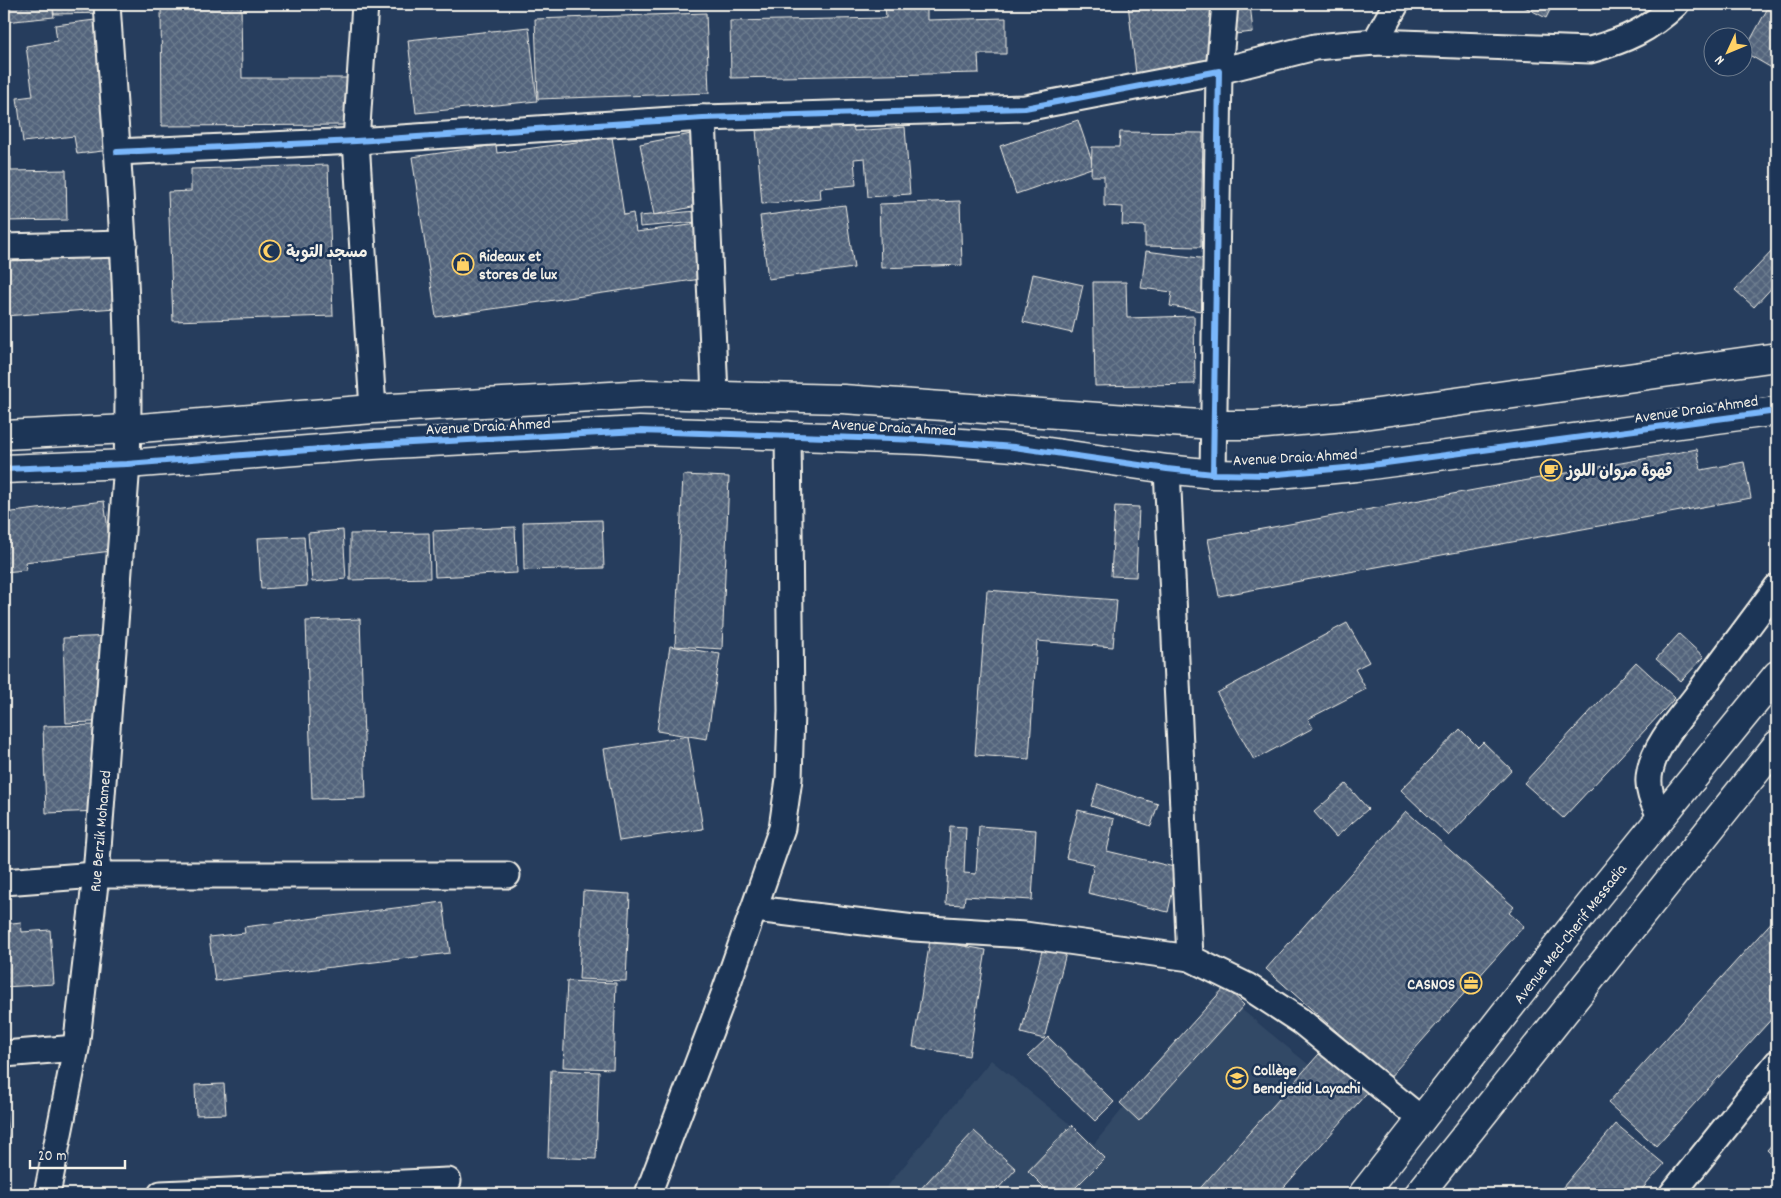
<svg xmlns="http://www.w3.org/2000/svg" width="1781" height="1198" font-family="Dekko,'Playpen Sans Arabic',sans-serif">
  <style>
    .built { fill: #334966 }
    .building { fill: url(#building-cross-hatch); stroke: #f4f1e8 }
    .lines { fill: none; stroke-linecap: round; stroke-linejoin: round }
    .minor-casing { stroke: #f4f1e8; stroke-width: 29 }
    .tertiary-casing { stroke: #f4f1e8; stroke-width: 31 }
    .trunk-casing { stroke: #f4f1e8; stroke-width: 31 }
    .minor { stroke: #1d3557; stroke-width: 25 }
    .tertiary { stroke: #1d3557; stroke-width: 28 }
    .trunk { stroke: #1d3557; stroke-width: 28 }
    .cycleway-casing { stroke: #1d3557; stroke-width: 9 }
    .cycleway { stroke: #7ab7fb; stroke-width: 6 }
    .labels { text-anchor: middle; stroke-width: 5; stroke-linejoin: round; paint-order: stroke }
    .poi-label { font-size: 16px; font-weight: bold; fill: #f4f1e8; stroke: #1d3557; text-anchor: start }
    .street-label { font-size: 16px; fill: #f4f1e8; stroke: #1d3557 }
  </style>
  <defs>
    <pattern id="building-cross-hatch" width="8" height="8" patternUnits="userSpaceOnUse" patternTransform="scale(1.25)"><rect width="8" height="8" fill="#52647b"/><path d="M0 0l8 8M0 8l8-8" fill="none" stroke="#6c7b8e"/></pattern>
  </defs>
  <rect width="100%" height="100%" fill="#263d5d"/>
  <filter id="ink" filterUnits="userSpaceOnUse"><feTurbulence type="fractalNoise" baseFrequency=".02" numOctaves="2"/><feDisplacementMap in="SourceGraphic" scale="10" xChannelSelector="R" yChannelSelector="G"/><feConvolveMatrix kernelMatrix="1 2 1 2 8 2 1 2 1" color-interpolation-filters="sRGB"/></filter>
  <g filter="url(#ink)">
    <polygon class="built" points="1219,991 1348,1097 1268,1194 881,1194 991,1060 1094,1144"/>
    <g class="building">
      <polygon points="4,4 52,4 54,17 4,22"/>
      <polygon points="53,4 107,4 108,13 54,14"/>
      <polygon points="161,4 241,4 242,78 348,78 349,125 162,126"/>
      <polygon points="682,4 712,4 683,7"/>
      <polygon points="885,4 927,4 927,20 1006,18 1006,54 978,54 979,73 731,78 730,21 886,18"/>
      <polygon points="1128,4 1250,4 1253,32 1226,35 1229,62 1136,74"/>
      <polygon points="1519,4 1553,4 1546,18"/>
      <polygon points="1770,4 1777,4 1777,71 1744,52"/>
      <polygon points="706,13 709,93 538,99 535,19"/>
      <polygon points="95,20 110,128 120,149 77,154 74,136 23,142 17,98 33,96 26,46 57,41 55,25"/>
      <polygon points="529,27 537,101 416,113 408,40"/>
      <polygon points="1078,120 1094,167 1016,194 1000,146"/>
      <polygon points="853,121 854,131 905,127 910,194 868,197 865,158 854,159 856,185 820,188 821,199 762,204 756,129"/>
      <polygon points="1120,132 1203,133 1201,247 1145,246 1145,226 1122,225 1123,207 1104,206 1104,176 1091,176 1092,147 1119,147"/>
      <polygon points="696,133 711,203 654,215 640,144"/>
      <polygon points="612,137 624,215 633,213 636,232 706,223 715,277 436,317 412,157 496,145 497,153"/>
      <polygon points="4,157 11,157 11,171 66,170 67,220 4,221"/>
      <polygon points="328,165 333,316 173,321 168,192 191,191 191,169"/>
      <polygon points="960,201 962,265 881,268 879,204"/>
      <polygon points="845,205 854,268 768,279 760,216"/>
      <polygon points="708,210 709,221 640,227 639,216"/>
      <polygon points="110,235 116,308 4,316 4,245"/>
      <polygon points="1774,249 1777,252 1777,282 1754,307 1735,290"/>
      <polygon points="1146,251 1207,259 1201,311 1170,306 1172,292 1141,288"/>
      <polygon points="1033,274 1083,285 1072,333 1023,322"/>
      <polygon points="1093,282 1126,282 1127,318 1194,316 1195,384 1095,386"/>
      <polygon points="1697,449 1701,470 1744,462 1751,498 1219,596 1208,539"/>
      <polygon points="683,475 729,477 722,649 675,646"/>
      <polygon points="104,501 111,551 25,562 26,570 4,572 4,513"/>
      <polygon points="1115,506 1139,507 1136,577 1111,576"/>
      <polygon points="602,520 604,568 524,570 523,522"/>
      <polygon points="515,527 517,573 435,577 433,531"/>
      <polygon points="343,530 346,579 312,582 308,533"/>
      <polygon points="429,533 430,578 350,580 350,534"/>
      <polygon points="304,536 307,586 261,589 258,538"/>
      <polygon points="987,590 1117,600 1113,647 1037,641 1029,759 975,755"/>
      <polygon points="360,619 366,798 312,799 306,621"/>
      <polygon points="1347,623 1369,662 1355,669 1366,689 1308,719 1313,728 1254,760 1217,693"/>
      <polygon points="1679,634 1704,657 1681,681 1656,659"/>
      <polygon points="114,636 117,721 66,723 63,638"/>
      <polygon points="670,646 720,654 707,739 657,731"/>
      <polygon points="1636,662 1675,698 1563,818 1524,783"/>
      <polygon points="98,725 101,811 46,813 43,726"/>
      <polygon points="1460,729 1478,747 1483,742 1512,770 1449,836 1401,790"/>
      <polygon points="688,736 703,829 619,841 604,749"/>
      <polygon points="1098,784 1158,804 1151,826 1091,806"/>
      <polygon points="1346,784 1368,809 1336,837 1314,812"/>
      <polygon points="1078,810 1114,819 1107,851 1178,868 1168,912 1088,893 1094,864 1066,858"/>
      <polygon points="1406,811 1514,907 1509,913 1524,926 1389,1078 1266,969"/>
      <polygon points="950,826 966,827 964,873 976,874 979,826 1036,830 1032,900 965,896 964,905 946,904"/>
      <polygon points="583,891 630,894 626,981 579,979"/>
      <polygon points="443,902 450,953 215,981 209,937 245,933 244,927"/>
      <polygon points="1777,916 1777,1013 1656,1146 1608,1103"/>
      <polygon points="21,922 22,932 50,930 54,984 4,987 4,924"/>
      <polygon points="930,940 986,950 969,1056 913,1047"/>
      <polygon points="1043,947 1066,953 1044,1039 1021,1033"/>
      <polygon points="567,981 616,983 613,1069 563,1067"/>
      <polygon points="1225,987 1244,1005 1139,1121 1120,1103"/>
      <polygon points="1048,1037 1114,1102 1095,1121 1028,1056"/>
      <polygon points="1326,1046 1372,1087 1278,1194 1195,1194"/>
      <polygon points="551,1070 599,1072 596,1159 548,1157"/>
      <polygon points="224,1084 226,1114 196,1115 195,1085"/>
      <polygon points="4,1094 9,1148 4,1148"/>
      <polygon points="1616,1124 1664,1164 1638,1194 1557,1194"/>
      <polygon points="1072,1125 1105,1158 1069,1194 1051,1194 1028,1171"/>
      <polygon points="974,1131 1016,1169 993,1194 916,1194"/>
      <polygon points="1777,1139 1777,1160 1767,1150"/>
    </g>
    <g class="lines">
      <g class="minor-casing">
        <g id="minor">
          <polyline points="365,4 356,141 373,409"/>
          <path d="M 1225,4 L 1219,71 L 1315,47 L 1375,42 L 1590,50 C 1626,40 1649,30 1676,4"/>
          <polyline points="1375,42 1396,4"/>
          <polyline points="703,118 715,395"/>
          <polyline points="117,152 356,141 703,118 1025,108 1219,71 1213,474"/>
          <polyline points="4,247 124,244"/>
          <polyline points="1167,469 1190,958"/>
          <path d="M 1661,817 C 1653,803 1646,788 1650,771 C 1656,742 1681,717 1698,694 C 1724,658 1751,623 1777,587"/>
          <polyline points="4,882 96,875 507,875"/>
          <polyline points="755,909 914,928 1025,935 1190,958 1247,986 1302,1022 1422,1120"/>
          <polyline points="4,1054 76,1048"/>
          <path d="M 47,1194 L 76,1048 L 96,875 L 127,464 C 132,311 117,157 107,4"/>
          <polyline points="161,1194 448,1181"/>
          <polyline points="648,1194 723,997 782,828 789,779 791,711 788,434"/>
          <polyline points="1672,1194 1777,1063"/>
        </g>
      </g>
      <g class="tertiary-casing">
        <g id="tertiary">
          <polyline points="4,435 128,429 373,409 647,394 843,399 1214,425 1255,425 1356,416 1777,357"/>
          <polyline points="4,469 127,464 373,445 639,431 922,440 1014,447 1167,469 1213,474 1267,475 1356,467 1777,411"/>
        </g>
      </g>
      <g class="trunk-casing">
        <g id="trunk">
          <polyline points="1363,1194 1589,906 1777,675"/>
          <polyline points="1419,1194 1777,745"/>
        </g>
      </g>
      <use href="#minor" class="minor"/>
      <use href="#tertiary" class="tertiary"/>
      <use href="#trunk" class="trunk"/>
      <g class="cycleway-casing">
        <g id="cycleway">
          <polyline points="117,152 356,141 703,118 1025,108 1219,71 1213,474"/>
          <polyline points="4,469 127,464 373,445 639,431 922,440 1014,447 1167,469 1213,474 1267,475 1356,467 1777,411"/>
        </g>
      </g>
      <use href="#cycleway" class="cycleway"/>
    </g>
  </g>
  <defs>
    <g id="mosque-ring" transform="scale(1.125)"><circle r="9.5" fill="#1d3557" stroke="#ffd166" stroke-width="1.5"/><path d="M3.5-4.9A6 6 0 1 0 3.5 4.9A5 5 0 1 1 3.5-4.9Z" fill="#ffd166"/></g>
    <g id="shop-ring" transform="scale(1.125)"><circle r="9.5" fill="#1d3557" stroke="#ffd166" stroke-width="1.5"/><path d="M-5-2.5h2.3a2.7 3.5 0 0 1 5.4 0H5L5.5 6h-11ZM-1.5-2.5h3a1.5 2.3 0 0 0-3 0Z" fill="#ffd166"/></g>
    <g id="cafe-ring" transform="scale(1.125)"><circle r="9.5" fill="#1d3557" stroke="#ffd166" stroke-width="1.5"/><path d="M-5.5-4.5H6V0H3Q3 3.5 0 3.5H-2.5Q-5.5 3.5-5.5 0ZM3-3.2v2h1.7v-2ZM-6 4.5H4V6H-6Z" fill="#ffd166"/></g>
    <g id="office-ring" transform="scale(1.125)"><circle r="9.5" fill="#1d3557" stroke="#ffd166" stroke-width="1.5"/><path d="M-6-3h4V-5.5h4V-3h4V5H-6ZM-1-4.5V-3h2v-1.5ZM-6 0V1H6V0Z" fill="#ffd166"/></g>
    <g id="school-ring" transform="scale(1.125)"><circle r="9.5" fill="#1d3557" stroke="#ffd166" stroke-width="1.5"/><path d="M0-5L7-2L0 1L-7-2ZM-4 1L0 2.5L4 1V4Q0 6-4 4Z" fill="#ffd166"/></g>
  </defs>
  <g fill-rule="evenodd">
    <use href="#mosque-ring" x="270" y="251"/>
    <use href="#shop-ring" x="463" y="264"/>
    <use href="#cafe-ring" x="1551" y="470"/>
    <use href="#office-ring" x="1471" y="983"/>
    <use href="#school-ring" x="1237" y="1078"/>
  </g>
  <g class="labels">
    <g class="poi-label">
      <text x="286" y="257">مسجد التوبة</text>
      <text x="479" y="261">Rideaux et<tspan x="479" dy="18">stores de lux</tspan></text>
      <text x="1567" y="476">قهوة مروان اللوز</text>
      <text x="1455" y="989" text-anchor="end">CASNOS</text>
      <text x="1253" y="1075">Collège<tspan x="1253" dy="18">Bendjedid Layachi</tspan></text>
    </g>
    <g class="street-label">
      <text transform="translate(1696 408) rotate(-8)" y="6">Avenue Draia Ahmed</text>
      <text transform="translate(488 425) rotate(-3)" y="6">Avenue Draia Ahmed</text>
      <text transform="translate(894 426) rotate(3)" y="6">Avenue Draia Ahmed</text>
      <text transform="translate(1295 456) rotate(-3)" y="6">Avenue Draia Ahmed</text>
      <text transform="translate(99 831) rotate(-85)" y="6">Rue Berzik Mohamed</text>
      <text transform="translate(1569 933) rotate(-52)" y="6">Avenue Med-Cherif Messadia</text>
    </g>
  </g>
  <rect width="1781" height="1198" fill="none" stroke="#1d3557" stroke-width="20"/>
  <rect x="10" y="10" width="1761" height="1178" fill="none" stroke="#f4f1e8" stroke-width="2" filter="url(#ink)"/>
  <g transform="translate(1728 52) rotate(226)"><circle r="24" fill="#1d3557" stroke="#738091"/>
  <path d="M0-4L9 19L0 12L-9 19Z" fill="#ffd166"/>
  <text y="-8" font-size="14" font-weight="bold" text-anchor="middle" fill="#f4f1e8">N</text>
  </g>
  <path d="M30 1160v8h95v-8" fill="none" stroke="#f4f1e8" stroke-width="2.5"/>
  <text x="38" y="1160" font-size="15" fill="#f4f1e8" stroke="#1d3557" stroke-width="4" paint-order="stroke">20 m</text>
</svg>
